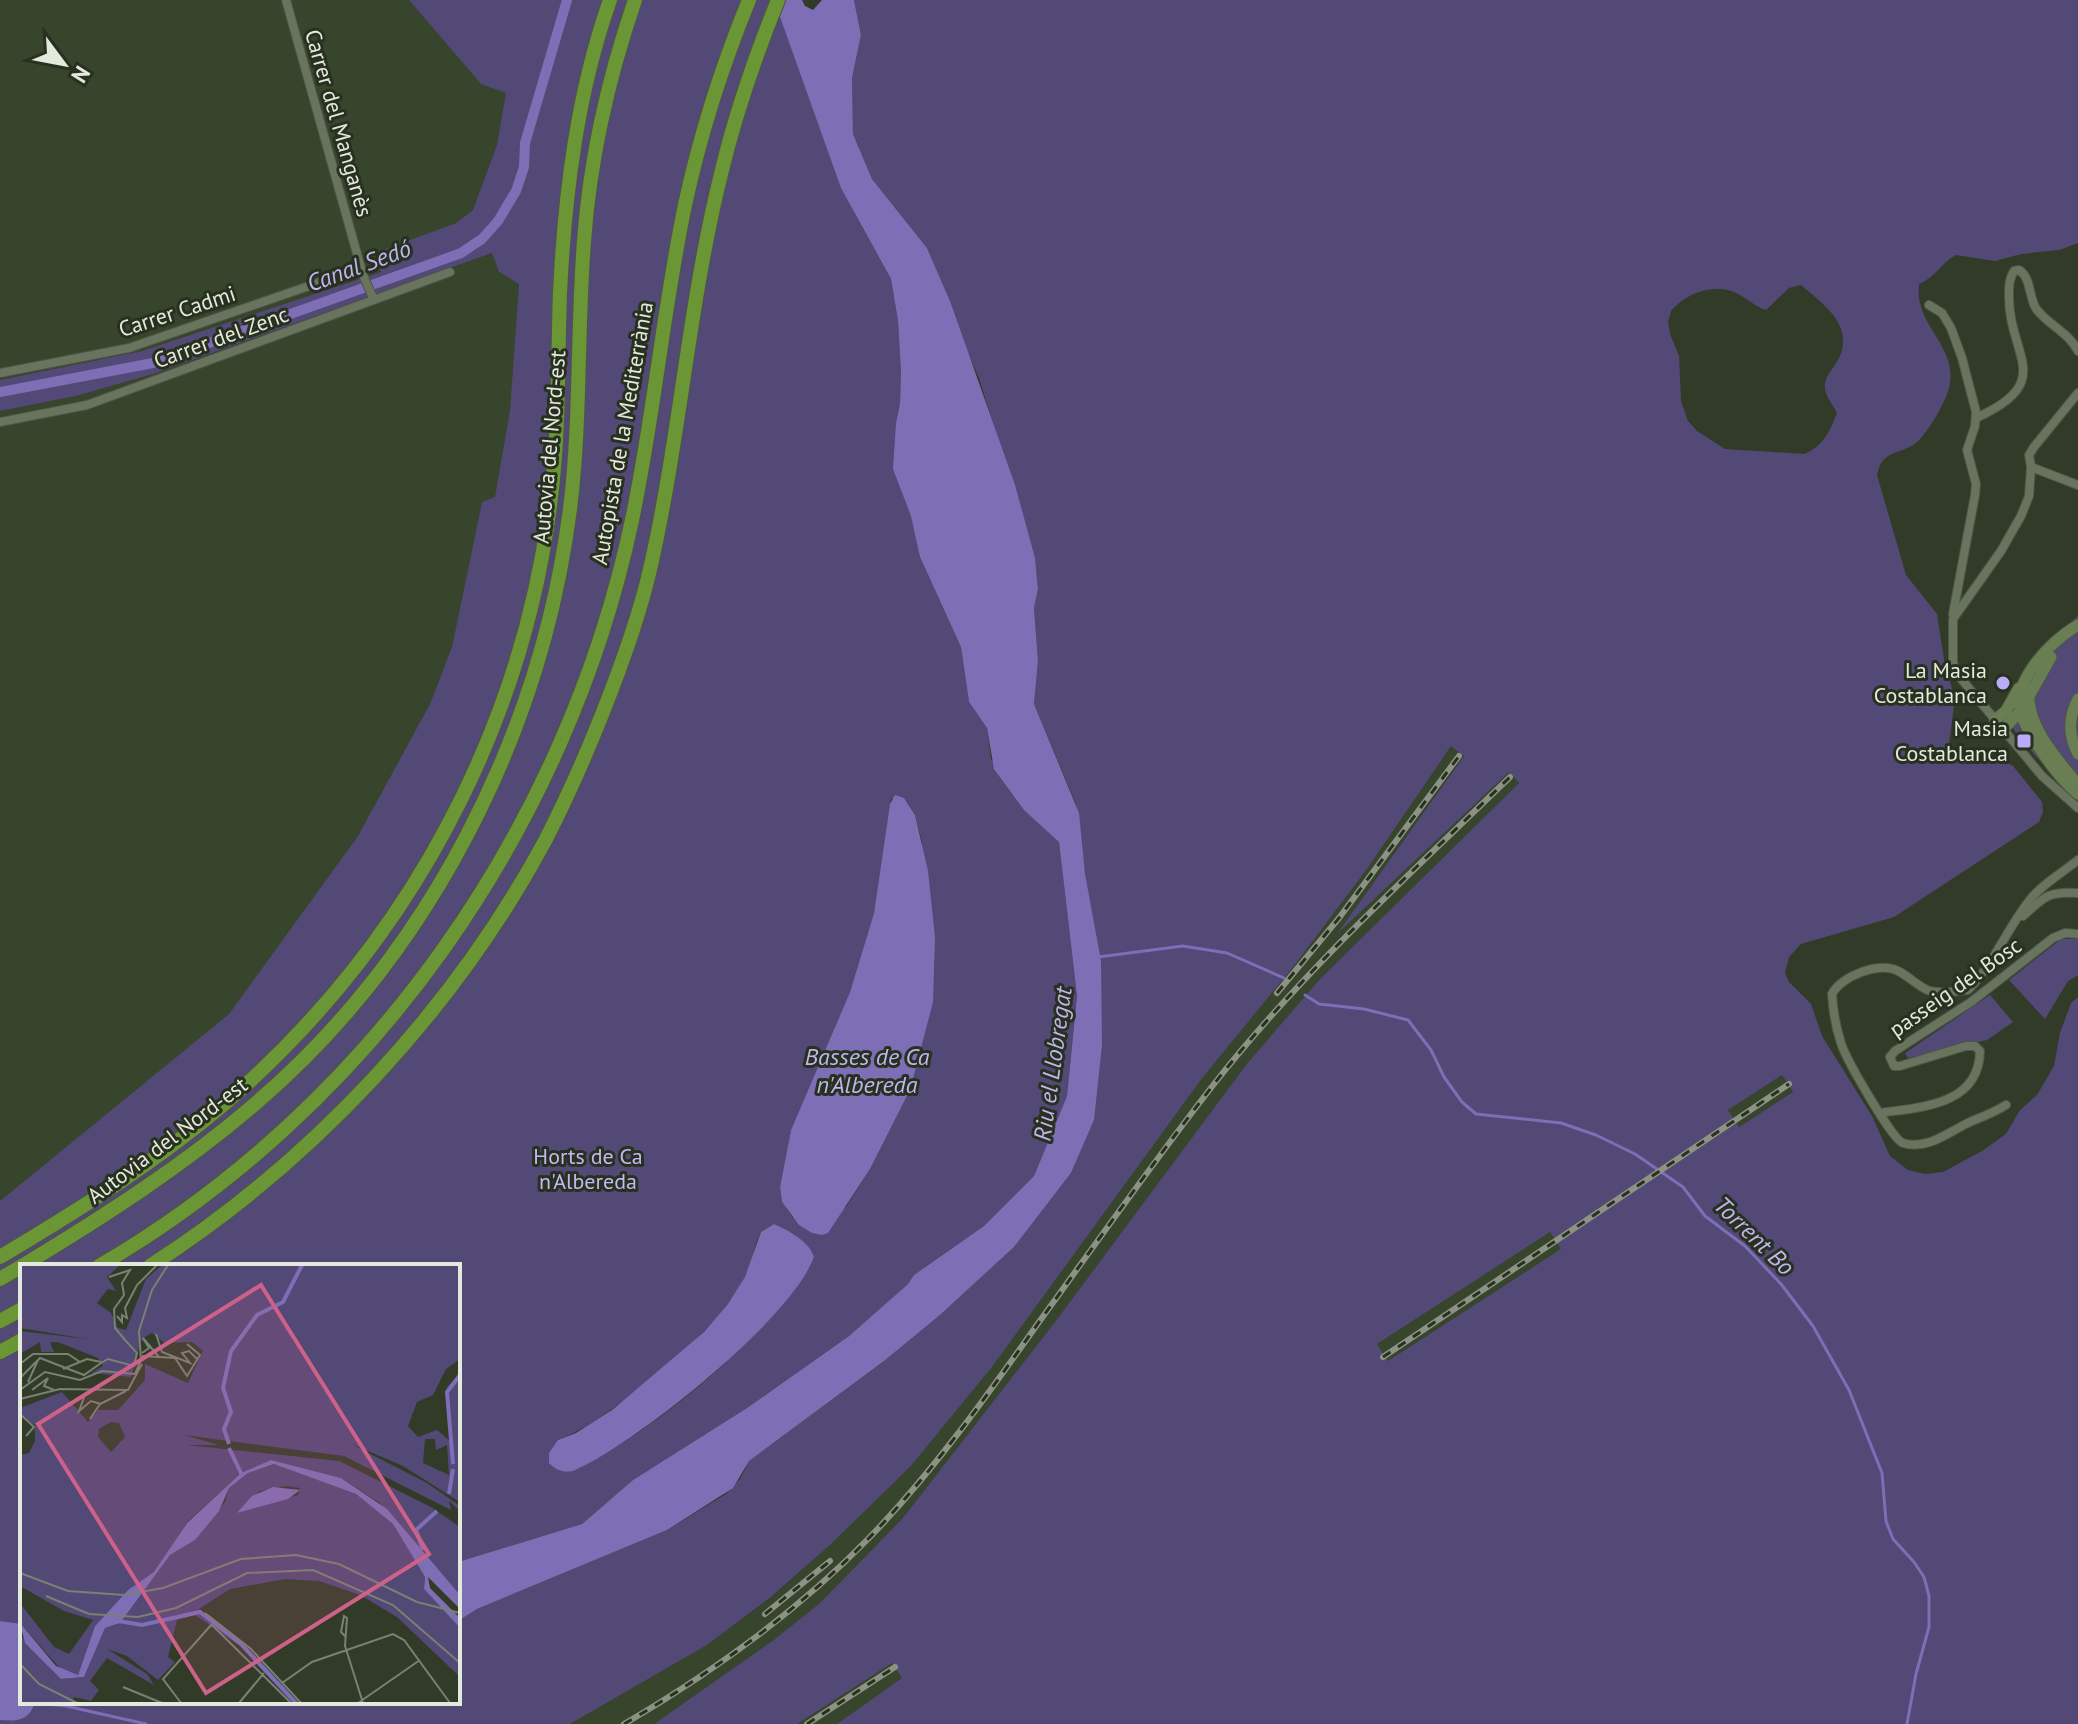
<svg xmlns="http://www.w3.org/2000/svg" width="2078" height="1724" font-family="'PT Sans',sans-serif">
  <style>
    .built { fill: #38452d }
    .green { fill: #534976; fill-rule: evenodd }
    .water { fill: #7d6eb6 }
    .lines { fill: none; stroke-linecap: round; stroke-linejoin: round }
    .stream { stroke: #7d6eb6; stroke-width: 3 }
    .canal { stroke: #7d6eb6; stroke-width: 10 }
    .street-casing { stroke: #4e5646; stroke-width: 10 }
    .secondary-casing { stroke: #4e5646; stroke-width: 13 }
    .highway-casing { stroke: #4e5646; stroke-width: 16 }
    .street { stroke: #69745f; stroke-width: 8 }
    .secondary { stroke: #697e52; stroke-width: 11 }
    .highway { stroke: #6a9635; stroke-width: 14 }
    .rail-casing { stroke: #8c9384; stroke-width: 6 }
    .rail { stroke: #28311f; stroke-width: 3; stroke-dasharray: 9; stroke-linecap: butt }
    .poi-dot { fill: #b9abf7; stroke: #28311f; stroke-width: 3 }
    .labels { text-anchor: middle; stroke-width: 6; stroke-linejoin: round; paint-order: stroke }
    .street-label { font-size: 22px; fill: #e3e9dd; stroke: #28311f }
    .poi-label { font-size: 22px; fill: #e3e9dd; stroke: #28311f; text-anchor: end }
    .park-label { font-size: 22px; fill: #c2b8f3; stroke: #28311f }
    .water-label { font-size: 24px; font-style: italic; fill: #bfb5f0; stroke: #28311f }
    .inset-river { fill: none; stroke: #7d6eb6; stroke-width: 4 }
    .inset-road { fill: none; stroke: #798170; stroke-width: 2 }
    .view { fill: #ce6188; fill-opacity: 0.15; stroke: #ce6188; stroke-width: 4 }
    .inset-edge { fill: none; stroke: #e3e9dd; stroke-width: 4 }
  </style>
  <rect width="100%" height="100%" fill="#323b28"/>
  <g class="built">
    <polygon points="0,0 409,0 481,84 506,93 497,145 473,210 456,223 376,253 381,272 142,351 0,380"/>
    <polygon points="493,253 499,272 519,284 510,410 495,497 482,502 452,647 430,704 358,836 229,1014 0,1201 0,411 76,396 153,374"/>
    <polygon points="1451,746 1464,755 1341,930 1510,771 1519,783 1319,980 1246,1065 1058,1318 903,1518 820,1603 775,1639 654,1724 570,1724 707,1645 771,1598 830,1545 910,1467 992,1367 1203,1077 1294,966 1367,869"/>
    <polygon points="1782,1075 1793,1092 1739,1127 1728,1110"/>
    <polygon points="1550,1231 1562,1249 1388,1362 1377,1344"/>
    <polygon points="892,1663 903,1678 837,1724 797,1724"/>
  </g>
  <g class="green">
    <path d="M 409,0 L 774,0 L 852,208 L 891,279 L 898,321 L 901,372 L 900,403 L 896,423 L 920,557 L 961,647 L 969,702 L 987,728 L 991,759 L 1059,842 L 1077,996 L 1067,1096 L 1034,1176 L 984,1226 L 914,1275 L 908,1284 L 849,1336 L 747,1408 L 633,1480 L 582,1524 L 458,1562 L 458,1266 L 22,1266 L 22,1624 L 0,1621 L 0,1201 L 229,1014 L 358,836 L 430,704 L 452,647 L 482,502 L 495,497 L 510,410 L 519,284 L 499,272 L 492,253 L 153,374 L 76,396 L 0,411 L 0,380 L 142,351 L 381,272 L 375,253 L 456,223 L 473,210 L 497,145 L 506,93 L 481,84 ZM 891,799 L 907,802 L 915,815 L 922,842 L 910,1090 L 870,1169 L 846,1207 L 793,1218 L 782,1202 L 780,1187 L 791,1130 L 850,992 L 874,913 ZM 774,1224 C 789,1232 807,1241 814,1257 C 809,1272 797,1286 787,1298 C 734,1363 649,1433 573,1471 L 558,1440 C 595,1425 623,1401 654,1375 C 689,1346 723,1319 745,1278 C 753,1263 753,1246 761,1232 Z"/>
    <path d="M 854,0 L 2078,0 L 2078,243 L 2059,250 L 2021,254 L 1995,261 L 1956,255 C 1941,263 1935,278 1919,284 C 1919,290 1918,297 1920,303 C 1926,331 1955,351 1950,383 C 1948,399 1929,431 1917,442 C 1901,456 1883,447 1877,475 L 1906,575 L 1937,614 L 1945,666 L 1955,698 L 1949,744 L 1959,756 L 1992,755 L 2013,766 L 2042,802 L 2043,812 L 2039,822 L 1894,917 L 1801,944 L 1789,957 L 1785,973 L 1789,982 L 1811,1004 L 1822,1036 L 1872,1116 L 1890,1156 L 1908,1170 L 1925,1174 L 1943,1172 L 1982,1151 L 2006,1134 L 2020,1110 L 2037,1095 L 2054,1066 L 2060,1033 L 2071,1003 L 2078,997 L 2078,1724 L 837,1724 L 902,1678 L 892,1663 L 797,1724 L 654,1724 L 775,1639 L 820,1603 L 903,1518 L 1058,1318 L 1246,1065 L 1319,980 L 1519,783 L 1509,772 L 1337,934 L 1464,756 L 1451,746 L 1367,869 L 1294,966 L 1203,1077 L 992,1367 L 910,1467 L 830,1545 L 771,1597 L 707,1645 L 570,1724 L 0,1724 L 0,1720 L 9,1721 L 32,1710 L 35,1702 L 458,1702 L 458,1621 L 477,1609 L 667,1530 L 726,1494 L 740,1479 L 749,1461 L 884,1361 L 940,1315 L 1014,1247 L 1071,1173 L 1094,1120 L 1085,874 L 1076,804 L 1034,704 L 1038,661 L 1034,608 L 1038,589 L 1035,558 L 979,378 L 962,340 L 950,301 L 927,248 L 872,179 L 853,134 L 852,78 L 861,35 ZM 1801,285 C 1823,304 1853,324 1840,356 C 1836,365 1826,375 1825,384 C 1823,394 1833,404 1837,413 C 1830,431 1824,446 1804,454 L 1725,449 L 1697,431 L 1688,421 L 1681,401 L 1679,356 L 1670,334 L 1668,322 L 1671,311 C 1685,295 1709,284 1731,291 C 1744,295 1753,306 1766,310 L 1789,288 ZM 1782,1075 L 1793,1092 L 1739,1127 L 1728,1110 ZM 1550,1232 L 1561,1249 L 1388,1361 L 1377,1344 Z"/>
    <path d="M 2078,616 L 2078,799 C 2064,786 2013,735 2009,720 C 2001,682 2053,639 2078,616 Z"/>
    <polygon points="2061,939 2078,939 2078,975 2068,981 2045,1019 2009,980"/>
    <polygon points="1990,995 2013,1022 1987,1040 1908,1058 1905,1053"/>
  </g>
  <g class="water">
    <polygon points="774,0 802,0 805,6 813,10 822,0 854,0 861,35 852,78 853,134 872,179 927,248 950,301 1015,485 1035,558 1038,589 1034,608 1038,661 1034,704 1079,813 1085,874 1101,961 1102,1045 1094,1120 1071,1173 1014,1247 940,1315 884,1361 749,1461 733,1488 667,1530 477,1609 458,1621 458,1562 582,1524 633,1480 747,1408 849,1336 908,1284 914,1275 984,1226 1034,1176 1067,1096 1077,996 1059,842 1024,810 994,769 987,728 969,702 961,647 920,557 911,516 893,469 896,423 900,403 901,372 898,321 891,279 841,188"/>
    <polygon points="895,795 904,798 915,815 928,871 935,937 933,1002 910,1090 870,1169 828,1233 822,1235 812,1233 799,1225 782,1202 780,1187 791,1130 850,992 874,913 890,804"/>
    <path d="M 774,1224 C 789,1231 809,1241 814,1257 C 792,1319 634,1445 573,1471 C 563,1473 556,1470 549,1463 L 549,1453 L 558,1440 L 576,1433 L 612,1410 L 704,1332 L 728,1304 L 745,1277 L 761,1232 Z"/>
    <path d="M 0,1621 L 22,1624 L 22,1702 L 35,1702 C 30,1720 17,1722 0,1720 Z"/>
  </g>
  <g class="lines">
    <g class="stream">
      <polyline points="1098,957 1183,946 1227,953 1284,978"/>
      <polyline points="1305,995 1319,1004 1364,1009 1408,1020 1431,1050 1444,1077 1462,1102 1476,1114 1561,1123 1596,1135 1635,1154 1683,1187 1705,1216 1745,1246 1781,1284 1813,1326 1849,1390 1882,1473 1886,1521 1893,1539 1914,1562 1924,1577 1929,1596 1929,1627 1916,1674 1907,1724"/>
      <polyline points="29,1702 66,1706 146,1724"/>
    </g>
    <polyline class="canal" points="0,392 153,363 439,261 461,253 482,239 498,221 516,191 524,167 525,143 567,0"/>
    <g class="street-casing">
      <g id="street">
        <polyline points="286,0 363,275 374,300"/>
        <polyline points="1929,305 1942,313 1951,328 1962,358 1976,412 1975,426 1967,450 1976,484 1975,495 1953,614"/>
        <polyline points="0,373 129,348 361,268"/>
        <polyline points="2078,393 2034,447 2029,455 2031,467 2029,496 2021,516 2001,551 1953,619 1953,663 1958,675 2042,776 2078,808"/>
        <path d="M 1976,418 C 2058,381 2008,356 2009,295 C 2009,286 2009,279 2014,271 L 2019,270 C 2032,278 2028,298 2037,310 C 2050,326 2068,332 2078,351"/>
        <polyline points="0,422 87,405 450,272"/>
        <polyline points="2031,467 2078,485"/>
        <path d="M 2023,916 C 2044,897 2048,891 2078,893"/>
        <path d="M 2006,1105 C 1995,1112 1985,1116 1972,1121 C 1951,1130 1928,1151 1903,1143 C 1892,1140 1845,1057 1841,1043 C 1836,1028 1833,1010 1832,994 C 1841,976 1880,961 1898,971 C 1909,976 1918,987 1930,991 C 1942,994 1956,991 1968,990 C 1993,965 2007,929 2029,901 C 2041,885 2062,873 2078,860"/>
        <path d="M 1880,1113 C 1920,1107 1979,1106 1980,1051 L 1975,1046 L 1966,1046 L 1900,1066 L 1894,1066 L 1890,1057 L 1895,1051 L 1971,1002 L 2053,938 L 2065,933 L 2078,934"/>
      </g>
    </g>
    <g class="secondary-casing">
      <g id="secondary">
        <path d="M 2078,625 C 2052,641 2011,680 2021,714 C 2025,727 2034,740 2042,752 C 2052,767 2064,782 2078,794"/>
        <path d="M 2029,699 C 2030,730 2059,761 2078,785"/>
        <path d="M 2078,699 C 2068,718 2068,735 2078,754"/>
        <polyline points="1995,720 2006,711 2019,688"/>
        <polyline points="2003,729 2020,712 2051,657"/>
      </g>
    </g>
    <g class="highway-casing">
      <g id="highway">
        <path d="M 0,1257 C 87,1205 174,1151 249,1082 C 426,919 537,697 555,456 C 559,401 558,347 560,292 C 565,193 577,94 610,0"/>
        <path d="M 22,1266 C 103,1217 183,1166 255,1104 C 429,955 541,735 570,509 C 581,420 577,330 584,241 C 590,158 608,79 635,0"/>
        <path d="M 99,1266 C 372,1107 567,828 632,520 C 654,416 663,310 685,205 C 700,135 722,66 749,0"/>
        <path d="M 150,1266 C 312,1162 455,1009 546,839 C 567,798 586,755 603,712 C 622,664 640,615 651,565 C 680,436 689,303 721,174 C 735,115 755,57 778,0"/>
        <polyline points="0,1279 22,1266"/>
        <polyline points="0,1321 22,1309"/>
        <polyline points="0,1352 22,1340"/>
      </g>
    </g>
    <use href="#street" class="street"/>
    <use href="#secondary" class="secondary"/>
    <use href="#highway" class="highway"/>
    <g class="rail-casing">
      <g id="rail">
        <polyline points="1277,993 1339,918 1459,756"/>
        <polyline points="1383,1357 1789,1084"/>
        <polyline points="765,1614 830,1561"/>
        <path d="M 624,1724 C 713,1672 797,1612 869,1538 C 933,1472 986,1397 1039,1322 C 1097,1242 1154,1161 1214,1084 C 1302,972 1408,876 1510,777"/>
        <polyline points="807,1724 895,1667"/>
      </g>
    </g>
    <use href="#rail" class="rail"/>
  </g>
  <g class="poi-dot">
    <circle cx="2003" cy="683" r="8"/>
    <rect x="2016" y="733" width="16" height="16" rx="4"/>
  </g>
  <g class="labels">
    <g class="street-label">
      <text transform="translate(339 123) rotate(74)" y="8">Carrer del Manganès</text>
      <text transform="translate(177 311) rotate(-18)" y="8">Carrer Cadmi</text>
      <text transform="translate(221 337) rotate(-20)" y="8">Carrer del Zenc</text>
      <text transform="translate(622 433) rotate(-80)" y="8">Autopista de la Mediterrània</text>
      <text transform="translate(549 447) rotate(-85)" y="8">Autovia del Nord-est</text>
      <text transform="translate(1955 987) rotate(-35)" y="8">passeig del Bosc</text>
      <text transform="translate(167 1140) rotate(-37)" y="8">Autovia del Nord-est</text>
    </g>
    <g class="poi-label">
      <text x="1987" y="678">La Masia<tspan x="1987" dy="25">Costablanca</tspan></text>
      <text x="2008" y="736">Masia<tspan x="2008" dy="25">Costablanca</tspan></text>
    </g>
    <g class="park-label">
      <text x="588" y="1164">Horts de Ca<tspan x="588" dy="25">n'Albereda</tspan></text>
    </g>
    <g class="water-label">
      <text transform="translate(359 266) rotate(-20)" y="8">Canal Sedó</text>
      <text x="867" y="1065">Basses de Ca<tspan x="867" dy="28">n'Albereda</tspan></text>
      <text transform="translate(1053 1064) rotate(-82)" y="8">Riu el Llobregat</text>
      <text transform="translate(1754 1236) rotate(44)" y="8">Torrent Bo</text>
    </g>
  </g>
  <g transform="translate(20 1264)">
    <rect width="440" height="440" fill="#323b28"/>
    <path d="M 0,1 L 100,1 L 87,13 L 96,27 L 88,25 L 77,39 L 91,49 L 98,64 L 106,66 L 126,15 L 142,1 L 440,1 L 440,95 L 426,105 L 413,131 L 397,138 L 388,162 L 398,173 L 417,166 L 430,177 L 427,123 L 440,110 L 440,238 L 383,202 L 329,179 L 407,219 L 440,242 L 440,247 L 429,237 L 431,246 L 324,192 L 164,171 L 199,181 L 166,181 L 319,197 L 411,243 L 440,263 L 440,331 L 360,239 L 321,214 L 251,196 L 221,209 L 167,258 L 135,308 L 108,326 L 75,362 L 58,411 L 45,410 L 0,359 L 0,339 L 34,383 L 49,390 L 73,356 L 44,347 L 0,322 L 0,191 L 9,189 L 15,177 L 15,161 L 0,152 L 0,144 L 42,128 L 68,158 L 78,146 L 98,146 L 125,116 L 125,100 L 168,119 L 183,87 L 172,78 L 144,79 L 132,69 L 123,74 L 132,82 L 121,76 L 111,113 L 71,109 L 83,102 L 78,94 L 38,78 L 30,78 L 34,88 L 21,88 L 20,78 L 0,90 L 0,67 L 68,75 L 0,64 ZM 91,158 L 99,159 L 105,173 L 91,188 L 78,173 L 79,165 ZM 405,175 L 415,175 L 416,186 L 427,181 L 429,211 L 403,199 ZM 255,200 L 336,230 L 373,260 L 405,313 L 404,325 L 440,364 L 440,413 L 377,353 L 340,331 L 299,317 L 265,315 L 210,325 L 179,345 L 231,387 L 279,439 L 272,439 L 220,382 L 175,351 L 157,356 L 148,393 L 155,398 L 138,416 L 107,392 L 87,385 L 127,410 L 134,421 L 87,394 L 70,417 L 79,426 L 71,437 L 54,433 L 50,439 L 0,439 L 0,371 L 41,415 L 64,413 L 85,364 L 98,360 L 150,291 L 175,276 L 205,238 L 209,224 L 228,209 ZM 267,222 L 280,224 L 278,231 L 217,249 L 240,227 Z" fill="#534976" fill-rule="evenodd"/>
    <path d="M 251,196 L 321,214 L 367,245 L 440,331 L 440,345 L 408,313 L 410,324 L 438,352 L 440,364 L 404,325 L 405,313 L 373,260 L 336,230 L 254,200 L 228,209 L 209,224 L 199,247 L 175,276 L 150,291 L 100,359 L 85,364 L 64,413 L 41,415 L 5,379 L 0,359 L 36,402 L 58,411 L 75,362 L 108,326 L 134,308 L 167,259 L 221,209 ZM 253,223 L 280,226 L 268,235 L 217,249 L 232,232 Z" fill="#7d6eb6"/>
    <path class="inset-river" d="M 209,180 L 204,165 L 211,148 L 203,124 L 211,87 L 237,51 L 263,38 L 282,1M 209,184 L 222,211M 433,200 L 427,128 L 440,111M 429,230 L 433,205M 403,286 L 396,266 L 417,247M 98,357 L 122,361 L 180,348 L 221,380 L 276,439"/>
    <path class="inset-road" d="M 89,13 L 110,6 L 102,19 L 104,31 L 94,45 L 95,64 L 105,76M 97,52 L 102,58 L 102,51 L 107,54 L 105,44 L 117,21 L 137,1M 136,70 L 142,88 L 170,99 L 162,89 L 169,87 L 178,96M 122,89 L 129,84 L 123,74 L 139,93M 122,92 L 155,94 L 167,112 L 180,91 L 167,80M 81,99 L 88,95 L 114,102 L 117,89 L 105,76M 0,100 L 13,90 L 48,90 L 60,98M 43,105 L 67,95 L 81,98M 115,110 L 121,96 L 119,67 L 132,26 L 148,1M 0,114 L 20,94 L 64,111 L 81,99M 8,118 L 18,96M 0,126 L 25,108 L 60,116 L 82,107 L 115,110M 12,126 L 28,114 L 24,122 L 34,126M 66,128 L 59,147 L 71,137 L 81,140M 0,135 L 40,125 L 108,126 L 122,100M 0,150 L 14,163 L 6,172M 70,155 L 80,140 L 106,127M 0,309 L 48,327 L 104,331 L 143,324 L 221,295 L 276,291 L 319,300 L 397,338 L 440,349M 26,332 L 69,350 L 118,353 L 156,344 L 227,309 L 293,306 L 373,341 L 440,399M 185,349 L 231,385 L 281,439M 192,361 L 271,439M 325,372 L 321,368 L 324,352 L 327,354 L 325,382 L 343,439M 0,400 L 19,420 L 57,439M 262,419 L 292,398 L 373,370 L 384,376 L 430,439M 103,423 L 142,439M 161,439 L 143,415 L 192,360M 219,439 L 244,409M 338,439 L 400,396"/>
    <path class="view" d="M 241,21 L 409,290 L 186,429 L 18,160 Z"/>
    <rect width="440" height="440" class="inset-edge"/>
  </g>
  <g transform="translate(64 64) rotate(122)" stroke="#28311f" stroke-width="6" paint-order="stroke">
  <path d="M0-6L14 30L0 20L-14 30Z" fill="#e3e9dd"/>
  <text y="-12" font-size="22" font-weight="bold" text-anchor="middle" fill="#e3e9dd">N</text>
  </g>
</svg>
